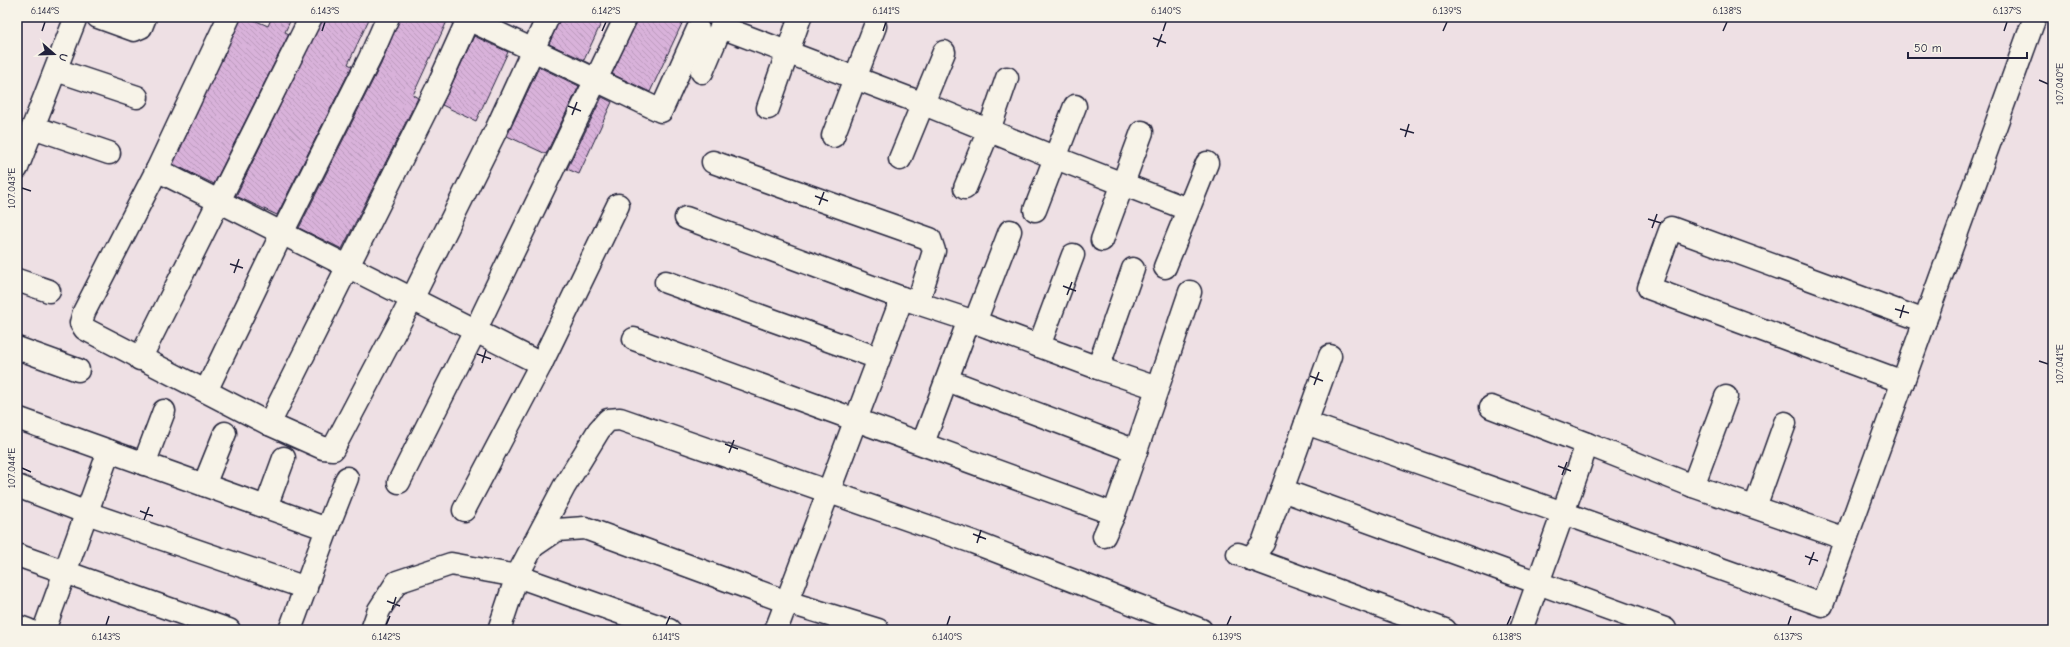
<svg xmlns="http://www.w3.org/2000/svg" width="2070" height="647" font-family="'Comic Neue',sans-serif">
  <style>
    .building { fill: url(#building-back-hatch); stroke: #22223b }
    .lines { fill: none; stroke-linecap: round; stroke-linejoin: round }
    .minor-casing { stroke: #22223b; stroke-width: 25 }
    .minor { stroke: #f7f3e8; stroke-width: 22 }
    .ticks { fill: none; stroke: #22223b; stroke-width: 1.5 }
    .neatline { fill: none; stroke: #22223b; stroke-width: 1.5 }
    .ticks-label { font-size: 10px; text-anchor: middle; fill: #22223b }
  </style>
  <defs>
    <pattern id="building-back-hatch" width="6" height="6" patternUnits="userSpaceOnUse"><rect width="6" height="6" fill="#d9b2da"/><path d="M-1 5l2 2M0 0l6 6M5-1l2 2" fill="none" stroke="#ba99bc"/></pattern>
  </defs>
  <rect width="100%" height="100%" fill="#eee0e4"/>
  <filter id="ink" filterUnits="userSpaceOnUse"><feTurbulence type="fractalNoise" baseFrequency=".025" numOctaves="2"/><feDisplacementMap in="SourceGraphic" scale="8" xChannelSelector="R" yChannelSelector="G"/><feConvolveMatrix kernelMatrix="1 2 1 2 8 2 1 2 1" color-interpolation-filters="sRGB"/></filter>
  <g filter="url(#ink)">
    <g class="building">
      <polygon points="241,17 247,17 268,26 272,17 292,17 285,32 289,34 214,184 173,164"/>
      <polygon points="323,17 370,17 348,64 352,66 277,215 236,196"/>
      <polygon points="400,17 449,17 413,95 418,98 342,249 299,228 381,64"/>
      <polygon points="560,17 604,17 584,60 549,44"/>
      <polygon points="638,17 685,17 650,92 612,74"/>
      <polygon points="474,36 508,52 476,121 442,105"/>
      <polygon points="539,67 579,86 546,154 507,136"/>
      <polygon points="602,97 612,102 579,174 567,169"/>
    </g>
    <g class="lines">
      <g class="minor-casing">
        <g id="minor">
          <polyline points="98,17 134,30 141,27 145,17"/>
          <polyline points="229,17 157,170 84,312 81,323 85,329 269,424 323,448 333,449 412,299 496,130 548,17"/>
          <polyline points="464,17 661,111 698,29"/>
          <polyline points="724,17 721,27 929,106 1056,158 1187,209"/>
          <polyline points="56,70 137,97"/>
          <polyline points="702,72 721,27"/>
          <polyline points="768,108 800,17"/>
          <polyline points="33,127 109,153"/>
          <polyline points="833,136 875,26"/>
          <polyline points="900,159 944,52"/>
          <polyline points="713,162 930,239 934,251 918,302"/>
          <polyline points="17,168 76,17"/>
          <polyline points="157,170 541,364"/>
          <polyline points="965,188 989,130 1007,78"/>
          <polyline points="1035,210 1075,106"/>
          <polyline points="686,218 902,298 776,630"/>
          <polyline points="1102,240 1142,132"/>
          <polyline points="1165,267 1207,163"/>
          <polyline points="17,280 49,291"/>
          <polyline points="666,282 878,358"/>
          <polyline points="902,298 975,322 1098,368 1133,269"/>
          <polyline points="975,322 1010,231"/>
          <polyline points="634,339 1114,514"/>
          <polyline points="1039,346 1073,255"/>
          <polyline points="17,348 78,370"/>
          <polyline points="140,359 311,17"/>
          <polyline points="1098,368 1157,388"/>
          <polyline points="947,380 1136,451"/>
          <polyline points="1903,382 1649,288 1671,228 1925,321"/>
          <polyline points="206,391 282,233 370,58 388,17"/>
          <polyline points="1491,407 1587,444"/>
          <polyline points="17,418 327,529 290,630"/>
          <polyline points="1306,423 1563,513 1587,444 1693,486 1846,539"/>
          <polyline points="269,424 437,88 469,17"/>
          <polyline points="923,443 969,320"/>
          <polyline points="144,464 164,411"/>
          <polyline points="399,482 475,331 626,17"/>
          <polyline points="204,485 225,433"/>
          <polyline points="17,486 87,513 306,588"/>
          <polyline points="1693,486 1726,397"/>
          <polyline points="1282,490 1665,629"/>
          <polyline points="266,507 284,458"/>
          <polyline points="1755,507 1785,423"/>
          <polyline points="464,510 541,364 618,205"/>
          <polyline points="327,529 347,478"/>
          <polyline points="1104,536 1114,514 1136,451 1190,292"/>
          <polyline points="535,545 557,530 585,528 787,602 878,630"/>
          <polyline points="1238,554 1445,630"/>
          <polyline points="17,555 229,630"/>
          <polyline points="1250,559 1263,543 1330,356"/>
          <polyline points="17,626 28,630"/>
          <polyline points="44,630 109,451"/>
          <polyline points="372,630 379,610 397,582 451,564 517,576 669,630"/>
          <polyline points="499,630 517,576 564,487 599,430 608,420 620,419 973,542 1201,630"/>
          <polyline points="1521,630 1563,513 1822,605 2035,17"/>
        </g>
      </g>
      <use href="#minor" class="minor"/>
    </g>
  </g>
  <path class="ticks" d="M 42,31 L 45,22M 322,31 L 325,22M 602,31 L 606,22M 883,31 L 886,22M 1163,31 L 1166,22M 1443,31 L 1447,22M 1723,31 L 1727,22M 2004,31 L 2007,22M 1153,38 L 1166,43M 1157,47 L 1162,34M 2039,80 L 2048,84M 568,106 L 581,111M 572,115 L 577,102M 1400,129 L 1414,133M 1405,137 L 1409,124M 22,188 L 31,191M 815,196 L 828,201M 819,205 L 824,192M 1648,219 L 1661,223M 1652,228 L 1657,214M 230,264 L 243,268M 234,273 L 239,259M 1063,286 L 1076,291M 1067,295 L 1072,282M 1895,309 L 1909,313M 1900,318 L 1904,305M 477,354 L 491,359M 2039,361 L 2048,364M 482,363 L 486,350M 1310,376 L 1323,381M 1314,385 L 1319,372M 725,444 L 738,449M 729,453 L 734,440M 1558,466 L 1571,471M 22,468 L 31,472M 1562,475 L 1567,462M 140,511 L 153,516M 144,520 L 149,507M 973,534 L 986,539M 977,543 L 981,530M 1805,556 L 1818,561M 1809,565 L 1814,552M 387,601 L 400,606M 392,610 L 396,597M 106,625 L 109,616M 386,625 L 390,616M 666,625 L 670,616M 947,625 L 950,616M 1227,625 L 1231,616M 1507,625 L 1511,616M 1788,625 L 1791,616"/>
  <rect width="2070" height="647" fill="none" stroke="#f7f3e8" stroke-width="44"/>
  <g transform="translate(54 54) rotate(110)" stroke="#f7f3e8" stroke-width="3" paint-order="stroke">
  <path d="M0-3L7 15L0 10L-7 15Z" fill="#22223b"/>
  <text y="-6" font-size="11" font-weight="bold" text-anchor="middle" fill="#22223b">U</text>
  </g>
  <path d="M1908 52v6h119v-6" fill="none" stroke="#22223b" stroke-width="2"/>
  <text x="1914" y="52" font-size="12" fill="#22223b" stroke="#f7f3e8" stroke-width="3" paint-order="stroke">50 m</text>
  <rect x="22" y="22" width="2026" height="603" class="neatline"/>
  <g class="ticks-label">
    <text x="45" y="14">6.144°S</text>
    <text x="325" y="14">6.143°S</text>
    <text x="606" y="14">6.142°S</text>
    <text x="886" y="14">6.141°S</text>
    <text x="1166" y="14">6.140°S</text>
    <text x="1447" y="14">6.139°S</text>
    <text x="1727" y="14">6.138°S</text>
    <text x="2007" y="14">6.137°S</text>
    <text transform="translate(2059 84) rotate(-90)" y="4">107.040°E</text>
    <text transform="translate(11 188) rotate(-90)" y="4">107.043°E</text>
    <text transform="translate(2059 364) rotate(-90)" y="4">107.041°E</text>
    <text transform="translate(11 468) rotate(-90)" y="4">107.044°E</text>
    <text x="106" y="640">6.143°S</text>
    <text x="386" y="640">6.142°S</text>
    <text x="666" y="640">6.141°S</text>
    <text x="947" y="640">6.140°S</text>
    <text x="1227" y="640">6.139°S</text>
    <text x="1507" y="640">6.138°S</text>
    <text x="1788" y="640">6.137°S</text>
  </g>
</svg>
